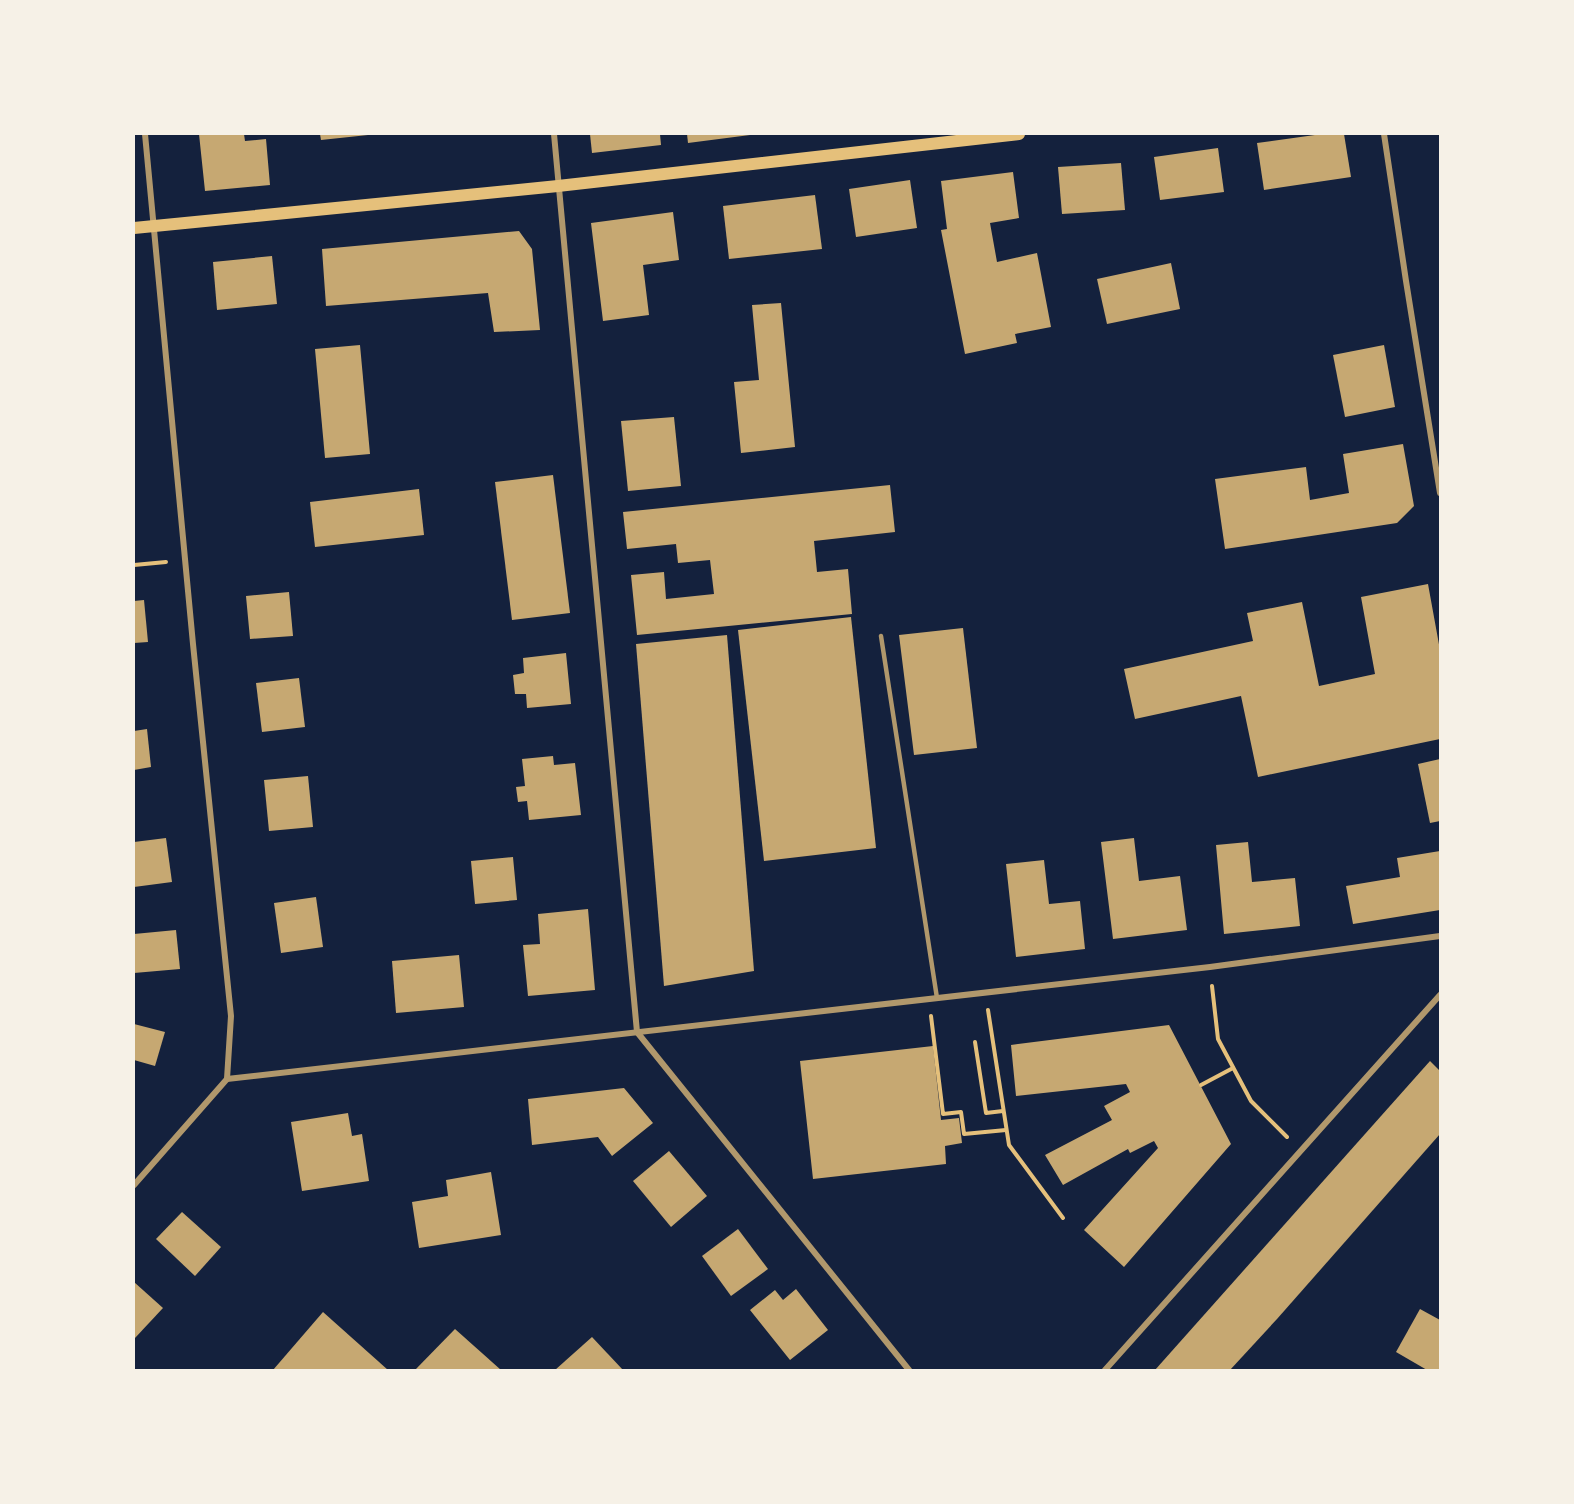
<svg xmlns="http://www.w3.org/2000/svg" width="1574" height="1504" font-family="'PT Sans',sans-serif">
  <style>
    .building { fill: #c6a872 }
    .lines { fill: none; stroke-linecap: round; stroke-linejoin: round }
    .path { stroke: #e5c07b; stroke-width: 4 }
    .service { stroke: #b1986c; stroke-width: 4.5 }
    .minor { stroke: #b1986c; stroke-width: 6 }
    .secondary { stroke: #e5c07b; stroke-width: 12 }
  </style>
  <rect width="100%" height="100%" fill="#14213d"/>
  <g class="building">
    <polygon points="199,134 244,134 245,141 266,139 270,185 205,191"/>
    <polygon points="320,134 368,134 368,135 321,140"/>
    <polygon points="590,134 660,134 661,145 592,153"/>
    <polygon points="687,134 750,134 750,135 688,143"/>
    <polygon points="1322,134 1344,134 1351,177 1264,190 1257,143"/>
    <polygon points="1218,148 1224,192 1160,200 1154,157"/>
    <polygon points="1121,163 1125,210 1062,214 1058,167"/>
    <polygon points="1013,172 1019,218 990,223 997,262 1037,253 1051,327 1015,334 1017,343 965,354 941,230 947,229 941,181"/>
    <polygon points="910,180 917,228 856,237 849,189"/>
    <polygon points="815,195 822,249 729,259 723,206"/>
    <polygon points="673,212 679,260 643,265 649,315 603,321 591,223"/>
    <polygon points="519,231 532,249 540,330 494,332 488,293 326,306 322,249"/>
    <polygon points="272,256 277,304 217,310 213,262"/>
    <polygon points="1171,263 1180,309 1107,324 1097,279"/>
    <polygon points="781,303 795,447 741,453 734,382 759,380 752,305"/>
    <polygon points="360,345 370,454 325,458 315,349"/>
    <polygon points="1384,345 1395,407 1345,417 1333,355"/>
    <polygon points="674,417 681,486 628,491 621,421"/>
    <polygon points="1403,444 1414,506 1397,523 1225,549 1215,479 1306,467 1310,500 1349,493 1343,454"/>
    <polygon points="553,475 570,613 512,620 495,482"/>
    <polygon points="890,485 895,532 814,541 817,572 848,569 852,614 637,635 631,575 664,572 666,599 714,594 710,560 678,563 676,544 627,549 623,512"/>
    <polygon points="419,489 424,535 315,547 310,502"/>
    <polygon points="1428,584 1440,650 1440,739 1258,777 1241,696 1135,719 1124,669 1253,641 1247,613 1302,602 1319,686 1375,674 1361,597"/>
    <polygon points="289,592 293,636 250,639 246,596"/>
    <polygon points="144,600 148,642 134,643 134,601"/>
    <polygon points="851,617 876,848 764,861 738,630"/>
    <polygon points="963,628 977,748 914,755 899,635"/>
    <polygon points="727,635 754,971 664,986 636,644"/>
    <polygon points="566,653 571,704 527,708 526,694 515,694 513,675 524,673 523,658"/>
    <polygon points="299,678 305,727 262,732 256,683"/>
    <polygon points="147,729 151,767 134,770 134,731"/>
    <polygon points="553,756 554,765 575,763 581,815 529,820 527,801 518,802 516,787 525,786 522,759"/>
    <polygon points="1440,759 1440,821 1430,823 1418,764"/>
    <polygon points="308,776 313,827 269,831 264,780"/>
    <polygon points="166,838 172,882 134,887 134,842"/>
    <polygon points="1134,838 1139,881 1180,876 1187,930 1113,939 1101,842"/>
    <polygon points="1248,842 1252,882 1295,878 1300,926 1224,934 1216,845"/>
    <polygon points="1440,851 1440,910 1353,924 1346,886 1400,877 1397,858"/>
    <polygon points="513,857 517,900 475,904 471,861"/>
    <polygon points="1044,860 1049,904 1080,901 1085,949 1016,957 1006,864"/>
    <polygon points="316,897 323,947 281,953 274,903"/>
    <polygon points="588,909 595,990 528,996 523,945 540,944 538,914"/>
    <polygon points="176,930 180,969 134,973 134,934"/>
    <polygon points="459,955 464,1007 396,1013 392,961"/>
    <polygon points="134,1024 165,1032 155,1066 134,1060"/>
    <polygon points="1169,1025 1231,1144 1124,1267 1084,1230 1158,1148 1154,1141 1130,1153 1128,1149 1063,1185 1045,1155 1112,1120 1104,1106 1130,1092 1126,1084 1016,1096 1011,1045"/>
    <polygon points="933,1046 941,1120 959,1118 962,1143 945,1146 946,1164 813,1179 800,1061"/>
    <polygon points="1430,1061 1440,1071 1440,1134 1277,1319 1230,1370 1155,1370"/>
    <polygon points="624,1088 653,1123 612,1156 598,1137 532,1145 528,1099"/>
    <polygon points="348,1113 352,1136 362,1134 369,1181 302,1191 291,1122"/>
    <polygon points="669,1151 707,1196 671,1227 633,1181"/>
    <polygon points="491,1172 501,1235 419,1248 412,1202 448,1196 446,1180"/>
    <polygon points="182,1212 221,1247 195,1276 156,1239"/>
    <polygon points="738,1229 768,1269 731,1296 702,1256"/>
    <polygon points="134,1282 163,1308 135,1338 134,1336"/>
    <polygon points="796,1289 828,1330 790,1360 750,1310 775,1290 783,1300"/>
    <polygon points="1420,1309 1440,1320 1440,1370 1427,1370 1396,1352"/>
    <polygon points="323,1312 388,1370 273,1370"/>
    <polygon points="455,1329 501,1370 415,1370"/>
    <polygon points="592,1337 623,1370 555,1370"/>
  </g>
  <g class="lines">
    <g class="path">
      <polyline points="134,565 166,562"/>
      <polyline points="1212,986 1218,1039 1251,1101 1287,1137"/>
      <polyline points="988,1010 1009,1145 1063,1218"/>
      <polyline points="931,1016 943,1114 961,1112 964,1134 1006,1130"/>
      <polyline points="975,1042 986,1113 1003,1111"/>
      <polyline points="1201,1085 1233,1068"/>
    </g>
    <polyline class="service" points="881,636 937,998"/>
    <g class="minor">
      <polyline points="554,134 637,1032 909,1370"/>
      <polyline points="1384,134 1406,281 1440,493"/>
      <polyline points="227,1079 1210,967 1440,936"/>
      <polyline points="134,1185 227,1079 231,1016 193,644 145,134"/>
      <polyline points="1105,1370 1440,995"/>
    </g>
    <polyline class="secondary" points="134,228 558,186 1019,134"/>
  </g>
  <rect width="1574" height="1504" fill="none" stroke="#f6f1e7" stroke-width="270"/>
</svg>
